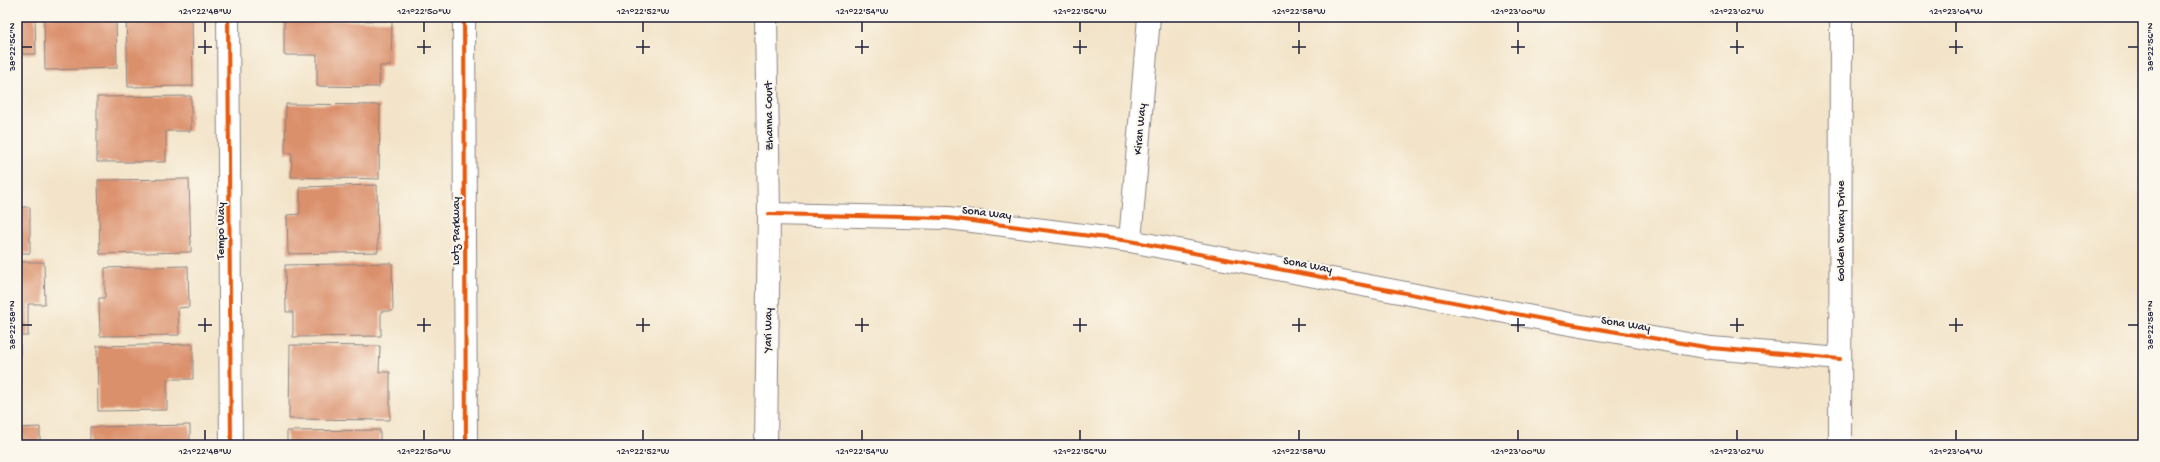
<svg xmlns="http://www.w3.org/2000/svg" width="2160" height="462" font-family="'Gochi Hand',sans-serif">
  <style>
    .building { fill: #db906c }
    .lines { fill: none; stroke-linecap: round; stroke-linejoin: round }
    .minor-casing { stroke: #8a8382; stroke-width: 24 }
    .minor { stroke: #fff; stroke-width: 22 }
    .cycleway-casing { stroke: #fbf7ec; stroke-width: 6 }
    .cycleway { stroke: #e8590c; stroke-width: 4 }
    .ticks { fill: none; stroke: #22223b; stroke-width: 1.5 }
    .labels { text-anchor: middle; stroke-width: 4; stroke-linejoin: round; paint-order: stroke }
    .street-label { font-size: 12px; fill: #22223b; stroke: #fbf7ec }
    .neatline { fill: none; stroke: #22223b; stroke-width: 1.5 }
    .ticks-label { font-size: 10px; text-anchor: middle; fill: #22223b }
  </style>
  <rect width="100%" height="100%" fill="#fbf7ec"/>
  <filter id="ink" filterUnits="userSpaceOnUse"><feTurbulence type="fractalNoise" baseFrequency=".025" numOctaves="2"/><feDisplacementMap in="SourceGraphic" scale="8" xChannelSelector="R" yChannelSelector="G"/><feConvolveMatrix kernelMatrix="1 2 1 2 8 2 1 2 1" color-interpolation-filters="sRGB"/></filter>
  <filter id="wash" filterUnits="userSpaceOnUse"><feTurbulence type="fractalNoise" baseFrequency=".012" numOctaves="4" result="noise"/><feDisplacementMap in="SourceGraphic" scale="16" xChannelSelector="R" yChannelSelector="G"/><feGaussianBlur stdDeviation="0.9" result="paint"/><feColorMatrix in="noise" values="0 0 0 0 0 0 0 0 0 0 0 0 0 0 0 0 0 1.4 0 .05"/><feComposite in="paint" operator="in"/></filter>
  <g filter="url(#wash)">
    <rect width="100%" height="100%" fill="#f3e4c9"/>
    <g id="blocks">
      <g class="building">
        <polygon points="17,17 35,17 36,54 17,54"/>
        <polygon points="44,17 116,17 117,68 45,70"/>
        <polygon points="126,17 192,17 193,86 128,87"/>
        <polygon points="284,20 392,21 391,66 380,66 379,87 317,86 317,55 284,55"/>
        <polygon points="191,96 191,131 166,131 166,162 97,162 97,97"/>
        <polygon points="286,104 380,105 379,179 291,177 292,153 285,153"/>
        <polygon points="189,179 191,252 100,254 98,180"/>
        <polygon points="17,181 18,207 30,207 30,253 17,253"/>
        <polygon points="377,185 378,252 288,254 287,215 300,214 300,187"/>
        <polygon points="17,262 44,262 45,304 28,304 28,336 17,336"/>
        <polygon points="392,263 393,311 381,311 381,336 293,337 293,312 286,312 285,265"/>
        <polygon points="188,266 189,307 178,308 179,335 100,336 99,298 105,298 105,268"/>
        <polygon points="17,344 20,344 21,411 17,411"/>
        <polygon points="193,344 193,379 167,379 167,410 98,411 97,346"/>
        <polygon points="290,345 380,346 379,372 390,372 390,420 289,419"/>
        <polygon points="190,425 190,445 90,445 90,427"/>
        <polygon points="40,427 40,445 17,445 17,428"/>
        <polygon points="380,430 380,445 287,445 287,431"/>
      </g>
    </g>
  </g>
  <g filter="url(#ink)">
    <use href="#blocks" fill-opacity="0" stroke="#8a8382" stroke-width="1"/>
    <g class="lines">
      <g class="minor-casing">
        <g id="minor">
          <polyline points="228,17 231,445"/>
          <polyline points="464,17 466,445"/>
          <polyline points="769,214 948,218 1130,241 1564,323 1711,348 1840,359"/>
          <polyline points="1130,241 1149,17"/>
          <polyline points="766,445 769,214 766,17"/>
          <polyline points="1840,445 1841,17"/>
        </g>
      </g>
      <use href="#minor" class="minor"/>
      <g class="cycleway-casing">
        <g id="cycleway">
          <polyline points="228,17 231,445"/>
          <polyline points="464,17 466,445"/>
          <polyline points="769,214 948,218 1130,241 1564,323 1711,348 1840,359"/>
        </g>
      </g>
      <use href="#cycleway" class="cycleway"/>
    </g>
  </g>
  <path class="ticks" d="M 205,22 L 205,32M 424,22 L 424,32M 643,22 L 643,32M 862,22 L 862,32M 1080,22 L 1080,32M 1299,22 L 1299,32M 1518,22 L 1518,32M 1737,22 L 1737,32M 1956,22 L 1956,32M 205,40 L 205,54M 424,40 L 424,54M 643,40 L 643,54M 862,40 L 862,54M 1080,40 L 1080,54M 1299,40 L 1299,54M 1518,40 L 1518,54M 1737,40 L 1737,54M 1956,40 L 1956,54M 22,47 L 32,47M 198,47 L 212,47M 417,47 L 431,47M 636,47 L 650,47M 855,47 L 869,47M 1073,47 L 1087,47M 1292,47 L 1306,47M 1511,47 L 1525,47M 1730,47 L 1744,47M 1949,47 L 1963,47M 2128,47 L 2138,47M 205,318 L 205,332M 424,318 L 424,332M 643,318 L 643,332M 862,318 L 862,332M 1080,318 L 1080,332M 1299,318 L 1299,332M 1518,318 L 1518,332M 1737,318 L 1737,332M 1956,318 L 1956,332M 22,325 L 32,325M 198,325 L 212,325M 417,325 L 431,325M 636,325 L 650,325M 855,325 L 869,325M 1073,325 L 1087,325M 1292,325 L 1306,325M 1511,325 L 1525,325M 1730,325 L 1744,325M 1949,325 L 1963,325M 2128,325 L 2138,325M 205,430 L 205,440M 424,430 L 424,440M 643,430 L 643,440M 862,430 L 862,440M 1080,430 L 1080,440M 1299,430 L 1299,440M 1518,430 L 1518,440M 1737,430 L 1737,440M 1956,430 L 1956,440"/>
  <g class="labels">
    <g class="street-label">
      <text transform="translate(768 116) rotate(-91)" y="4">Zhanna Court</text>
      <text transform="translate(1139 129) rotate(-85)" y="4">Kiran Way</text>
      <text transform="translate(987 212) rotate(7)" y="4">Sona Way</text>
      <text transform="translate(220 231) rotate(-90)" y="4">Tempo Way</text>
      <text transform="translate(455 231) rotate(-90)" y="4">Lotz Parkway</text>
      <text transform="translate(1840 231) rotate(-90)" y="4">Golden Sunray Drive</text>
      <text transform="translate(1308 264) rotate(11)" y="4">Sona Way</text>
      <text transform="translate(1626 323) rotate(9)" y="4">Sona Way</text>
      <text transform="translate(767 330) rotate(-89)" y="4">Yari Way</text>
    </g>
  </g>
  <rect width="2160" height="462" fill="none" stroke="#fbf7ec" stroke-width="44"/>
  <rect x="22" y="22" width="2116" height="418" class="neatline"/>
  <g class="ticks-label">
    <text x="205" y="14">121°22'48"W</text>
    <text x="424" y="14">121°22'50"W</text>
    <text x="643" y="14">121°22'52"W</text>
    <text x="862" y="14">121°22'54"W</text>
    <text x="1080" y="14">121°22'56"W</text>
    <text x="1299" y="14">121°22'58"W</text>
    <text x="1518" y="14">121°23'00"W</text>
    <text x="1737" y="14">121°23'02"W</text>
    <text x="1956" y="14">121°23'04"W</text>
    <text transform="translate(2149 47) rotate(-90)" y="4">38°22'56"N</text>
    <text transform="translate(11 47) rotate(-90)" y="4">38°22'56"N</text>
    <text transform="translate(2149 325) rotate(-90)" y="4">38°22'58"N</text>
    <text transform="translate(11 325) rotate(-90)" y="4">38°22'58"N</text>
    <text x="205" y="454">121°22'48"W</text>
    <text x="424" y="454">121°22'50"W</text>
    <text x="643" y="454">121°22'52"W</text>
    <text x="862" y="454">121°22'54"W</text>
    <text x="1080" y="454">121°22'56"W</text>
    <text x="1299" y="454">121°22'58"W</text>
    <text x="1518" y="454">121°23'00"W</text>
    <text x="1737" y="454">121°23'02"W</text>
    <text x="1956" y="454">121°23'04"W</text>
  </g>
</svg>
